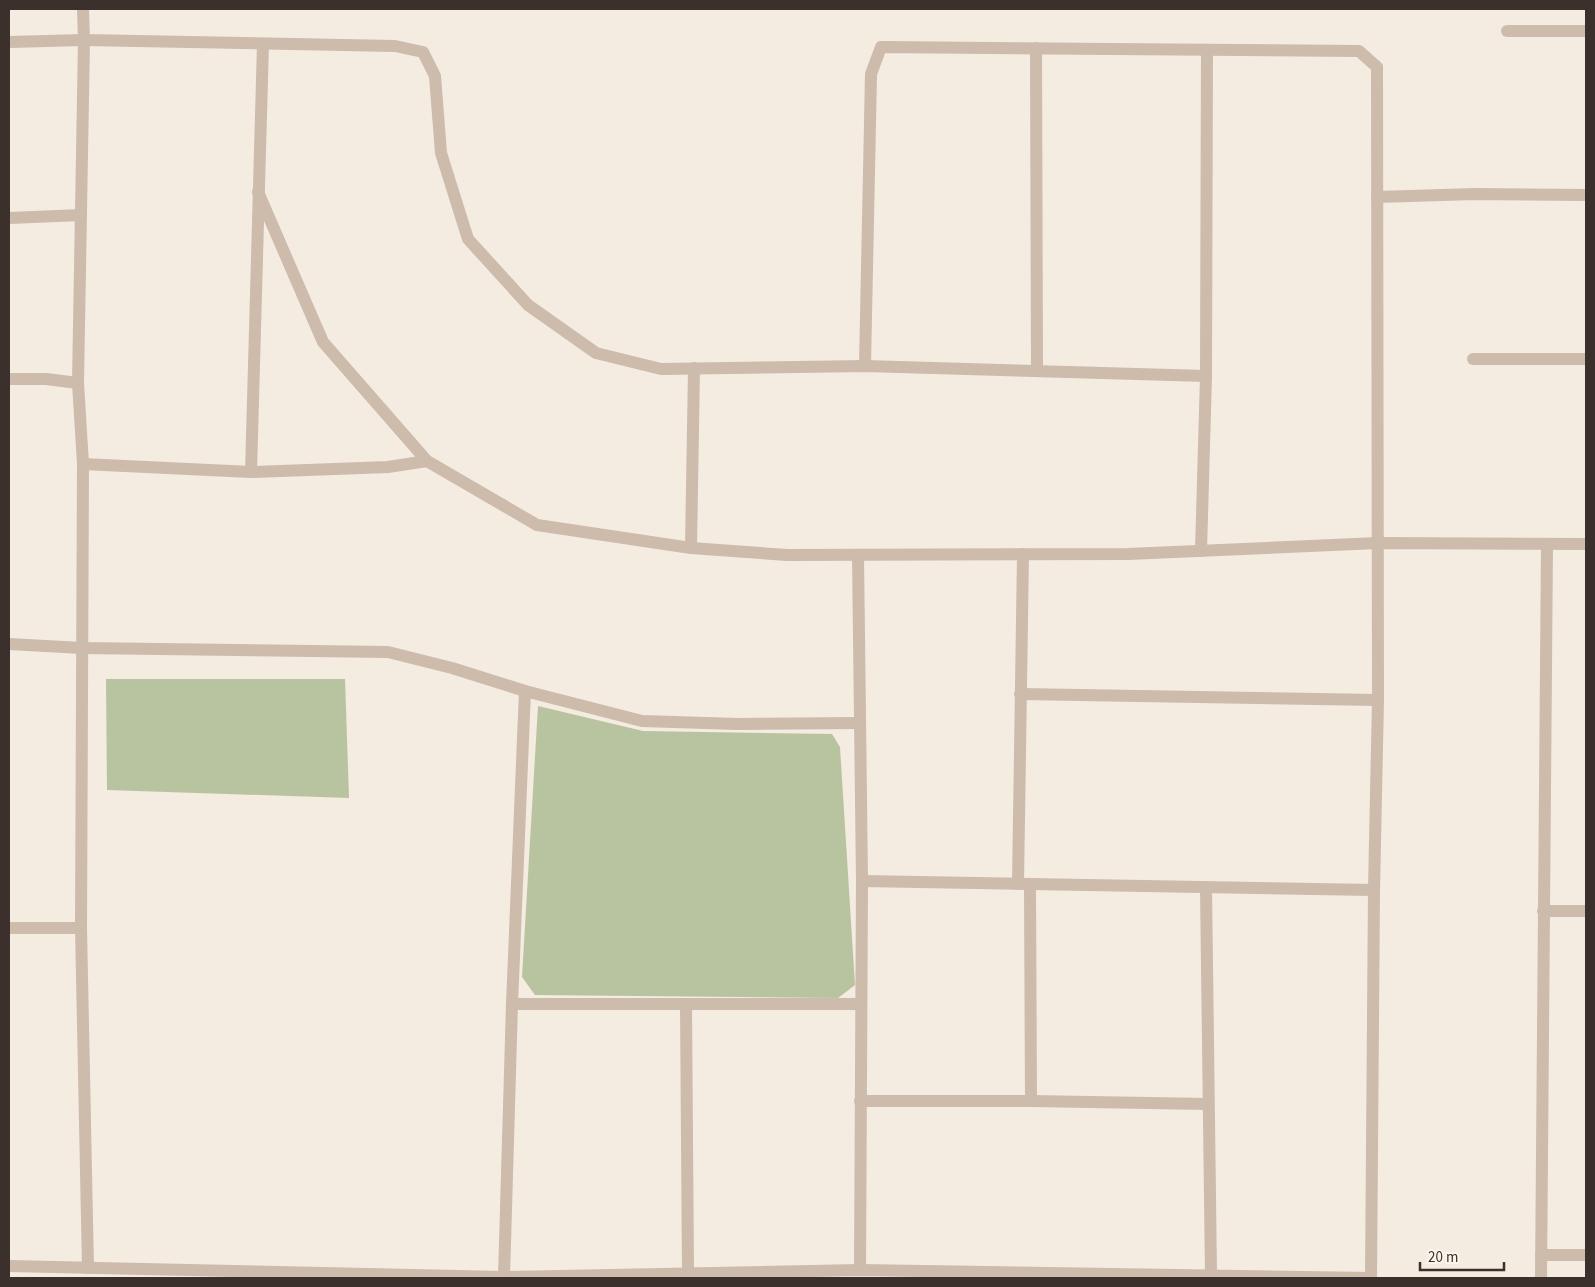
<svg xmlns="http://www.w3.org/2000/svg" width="1595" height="1287" font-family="'Source Sans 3',sans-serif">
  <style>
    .green { fill: #b8c4a0 }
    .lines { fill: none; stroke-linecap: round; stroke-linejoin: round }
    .minor { stroke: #cdbbac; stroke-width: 12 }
  </style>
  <rect width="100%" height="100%" fill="#f4ebe1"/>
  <g class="green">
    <polygon points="106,679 345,679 349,798 107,790"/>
    <polygon points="538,706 643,731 832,734 840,747 855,985 838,998 535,995 522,977"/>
  </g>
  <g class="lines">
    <g class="minor">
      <polyline points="83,9 84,40 395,46 423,52 435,76 441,153 468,239 528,305 596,353 661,369 865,366 1206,376"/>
      <polyline points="1507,31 1586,31"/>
      <polyline points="9,42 84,40 78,383 46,379 9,379"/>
      <polyline points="1036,48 1037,371"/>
      <polyline points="258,192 323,342 427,461 537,525 691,548 787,555 1128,554 1378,543 1586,544"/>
      <polyline points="1377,197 1475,194 1586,195"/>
      <polyline points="9,218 81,215"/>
      <polyline points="1473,359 1586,359"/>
      <polyline points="78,383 83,464 81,928 88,1268"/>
      <polyline points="83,464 251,472 388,467 427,461"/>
      <polyline points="251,472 263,44"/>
      <polyline points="691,548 694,368"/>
      <polyline points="1201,551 1206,376 1207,50"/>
      <polyline points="858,555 862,881 860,1270"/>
      <polyline points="9,644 82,648 388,652 452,668 525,691 642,721 738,724 860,723"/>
      <polyline points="1020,694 1378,700"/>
      <polyline points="862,881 1374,890"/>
      <polyline points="1018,884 1023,554"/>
      <polyline points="1030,884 1031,1101"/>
      <polyline points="1206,887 1211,1275"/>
      <polyline points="1543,911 1586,911"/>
      <polyline points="9,928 81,928"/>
      <polyline points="512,1004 861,1004"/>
      <polyline points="686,1004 688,1273"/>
      <polyline points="860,1101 1031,1101 1208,1104"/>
      <polyline points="1541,1255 1586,1255"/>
      <polyline points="9,1266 504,1277 860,1270 1371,1278 1374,890 1378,700 1377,67 1359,51 881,47 871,74 865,366"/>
      <polyline points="504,1277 512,1004 525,691"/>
      <polyline points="1541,1278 1547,544"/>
    </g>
  </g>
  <rect width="1595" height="1287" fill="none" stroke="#3b302b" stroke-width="20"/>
  <path d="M1420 1262v8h84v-8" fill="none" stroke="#3b302b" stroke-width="2.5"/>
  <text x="1428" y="1262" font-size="15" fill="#3b302b" stroke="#fbf5ee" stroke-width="4" paint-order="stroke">20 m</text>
</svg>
